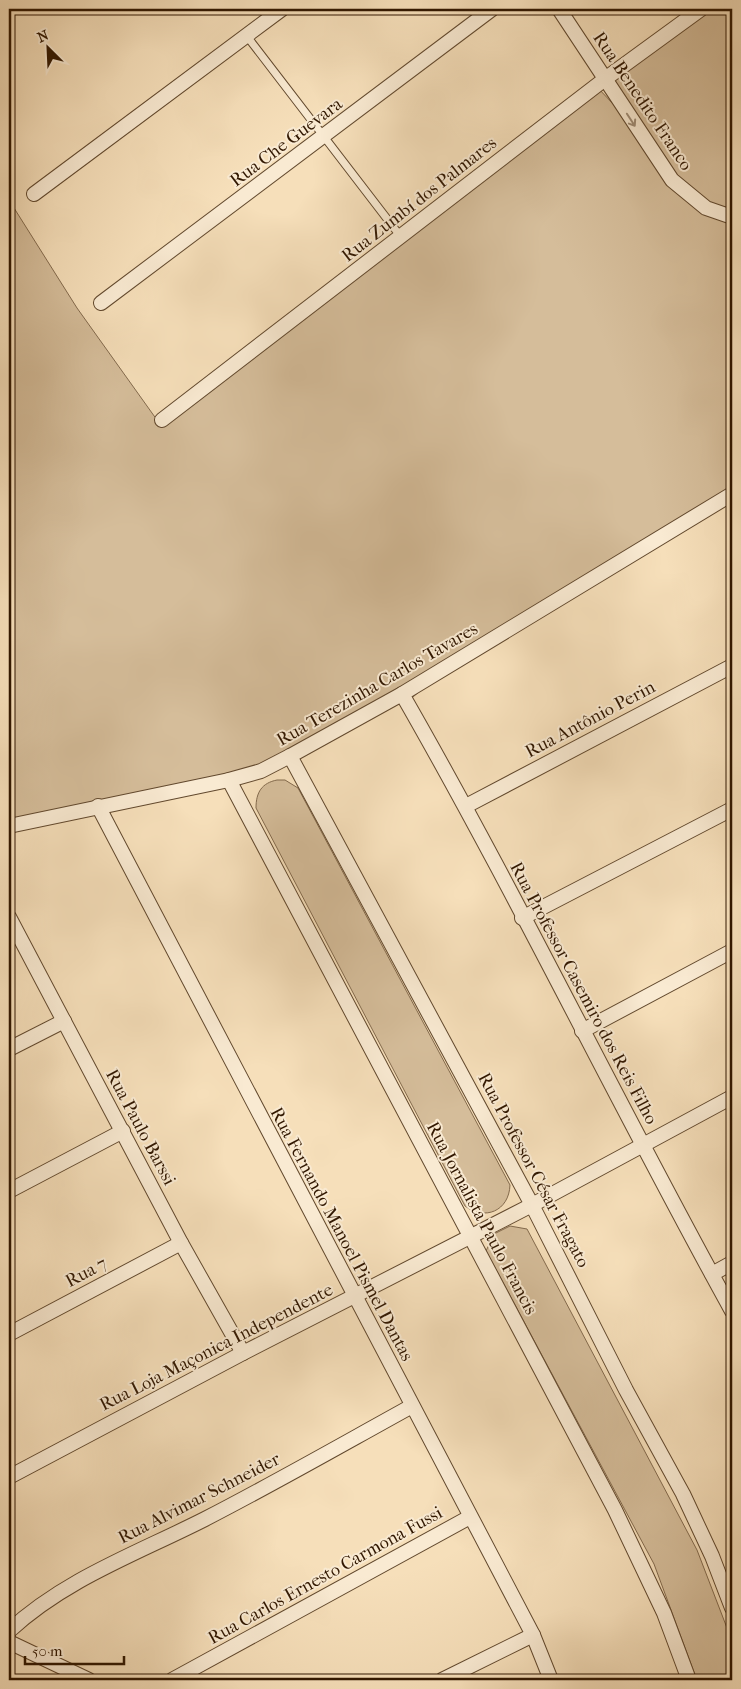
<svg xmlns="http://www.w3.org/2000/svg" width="741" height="1689" font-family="'IM FELL French Canon',serif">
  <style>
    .green { fill: #d5bd9a; stroke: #836a4d }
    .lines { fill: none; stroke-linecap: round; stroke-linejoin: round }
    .lane-casing { stroke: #62492e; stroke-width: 9 }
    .street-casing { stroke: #62492e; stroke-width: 16 }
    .lane { stroke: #f9ead2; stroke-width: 7 }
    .street { stroke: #f9ead2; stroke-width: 14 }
    .oneway { stroke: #9f8b74 }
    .labels { text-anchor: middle; stroke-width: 4; stroke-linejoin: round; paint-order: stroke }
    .street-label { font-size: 18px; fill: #311700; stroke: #f9ead2 }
  </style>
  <rect width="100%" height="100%" fill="#f6dfba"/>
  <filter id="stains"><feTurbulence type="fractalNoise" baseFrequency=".004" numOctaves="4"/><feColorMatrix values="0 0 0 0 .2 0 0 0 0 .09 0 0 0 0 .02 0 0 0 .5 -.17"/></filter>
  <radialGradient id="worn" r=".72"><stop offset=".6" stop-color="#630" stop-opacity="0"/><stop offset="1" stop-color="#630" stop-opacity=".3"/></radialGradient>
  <g class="green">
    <polygon points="701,9 732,9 732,494 437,676 413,697 401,704 394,702 261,771 9,826 9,200 77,308 162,427 597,87 635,127 605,79"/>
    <path d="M 277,780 L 285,780 L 298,788 L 510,1185 C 509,1211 485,1221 465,1206 L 256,808 C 256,792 262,783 277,780 Z"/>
    <polygon points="510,1226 527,1229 697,1550 732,1641 732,1680 697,1680 654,1564 486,1251 494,1234"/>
  </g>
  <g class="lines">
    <g class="lane-casing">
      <polyline id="lane" points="246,35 401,237"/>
    </g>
    <g class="street-casing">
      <g id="street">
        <polyline points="559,9 672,180 706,208 732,217"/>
        <polyline points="34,194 282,9"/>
        <polyline points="101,303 492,9"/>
        <polyline points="162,420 605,79 701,9"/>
        <path d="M 402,694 C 518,896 619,1107 732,1311"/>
        <polyline points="290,756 532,1205 626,1390 683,1494 712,1556 732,1608"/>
        <polyline points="229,780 615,1510 664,1613 689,1680"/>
        <polyline points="98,806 533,1635 551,1680"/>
        <polyline points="466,806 732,666"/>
        <polyline points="9,826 229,780 261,771 290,756 402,694 732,494"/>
        <polyline points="9,917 181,1243 243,1353"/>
        <polyline points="522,918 732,809"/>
        <polyline points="582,1031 732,951"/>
        <polyline points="9,1049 64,1021"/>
        <polyline points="9,1191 123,1131"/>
        <polyline points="712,1274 732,1263"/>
        <polyline points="9,1334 181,1243"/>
        <polyline points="9,1477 243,1353 532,1205 732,1097"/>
        <path d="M 9,1631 C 65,1579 138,1553 205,1519 C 275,1483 343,1444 412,1406"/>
        <polyline points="9,1642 89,1680"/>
        <polyline points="172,1680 470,1517"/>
        <polyline points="442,1680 533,1635"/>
      </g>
    </g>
    <use href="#lane" class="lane"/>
    <use href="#street" class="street"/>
  </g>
  <defs><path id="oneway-shaft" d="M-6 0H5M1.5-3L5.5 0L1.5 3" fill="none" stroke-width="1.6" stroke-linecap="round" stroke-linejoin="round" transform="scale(1.25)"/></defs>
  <use class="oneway" href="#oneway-shaft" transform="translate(631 120) rotate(57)"/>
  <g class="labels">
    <g class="street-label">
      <text transform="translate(643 101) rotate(56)" y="6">Rua Benedito Franco</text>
      <text transform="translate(286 142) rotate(-37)" y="6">Rua Che Guevara</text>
      <text transform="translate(419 199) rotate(-38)" y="6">Rua Zumbí dos Palmares</text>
      <text transform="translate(377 684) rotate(-30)" y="6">Rua Terezinha Carlos Tavares</text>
      <text transform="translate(590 719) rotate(-28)" y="6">Rua Antônio Perin</text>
      <text transform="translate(584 993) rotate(62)" y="6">Rua Professor Casemiro dos Reis Filho</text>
      <text transform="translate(141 1127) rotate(62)" y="6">Rua Paulo Barssi</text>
      <text transform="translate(534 1170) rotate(62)" y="6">Rua Professor César Fragato</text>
      <text transform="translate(482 1218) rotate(62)" y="6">Rua Jornalista Paulo Francis</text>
      <text transform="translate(342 1234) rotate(62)" y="6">Rua Fernando Manoel Pismel Dantas</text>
      <text transform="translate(86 1272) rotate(-28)" y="6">Rua 7</text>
      <text transform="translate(216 1347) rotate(-27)" y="6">Rua Loja Maçonica Independente</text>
      <text transform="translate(199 1498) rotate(-27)" y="6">Rua Alvimar Schneider</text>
      <text transform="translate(325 1575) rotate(-29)" y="6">Rua Carlos Ernesto Carmona Fussi</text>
    </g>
  </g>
  <rect width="741" height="1689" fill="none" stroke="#f6dfba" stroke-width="30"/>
  <rect x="10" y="10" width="721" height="1669" fill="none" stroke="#311700" stroke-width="2.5"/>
  <rect x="15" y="15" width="711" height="1659" fill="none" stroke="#311700"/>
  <g transform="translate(48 48) rotate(336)" stroke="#f9ead2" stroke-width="4" paint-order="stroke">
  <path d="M0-4L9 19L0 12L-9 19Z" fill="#311700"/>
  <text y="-8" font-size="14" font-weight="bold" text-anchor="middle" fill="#311700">N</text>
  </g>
  <path d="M25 1656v8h99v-8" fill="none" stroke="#311700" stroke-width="2.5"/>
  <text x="32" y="1656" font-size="15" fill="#311700" stroke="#f9ead2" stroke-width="4" paint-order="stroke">50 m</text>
  <rect width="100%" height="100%" filter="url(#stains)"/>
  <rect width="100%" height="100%" fill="url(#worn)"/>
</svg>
